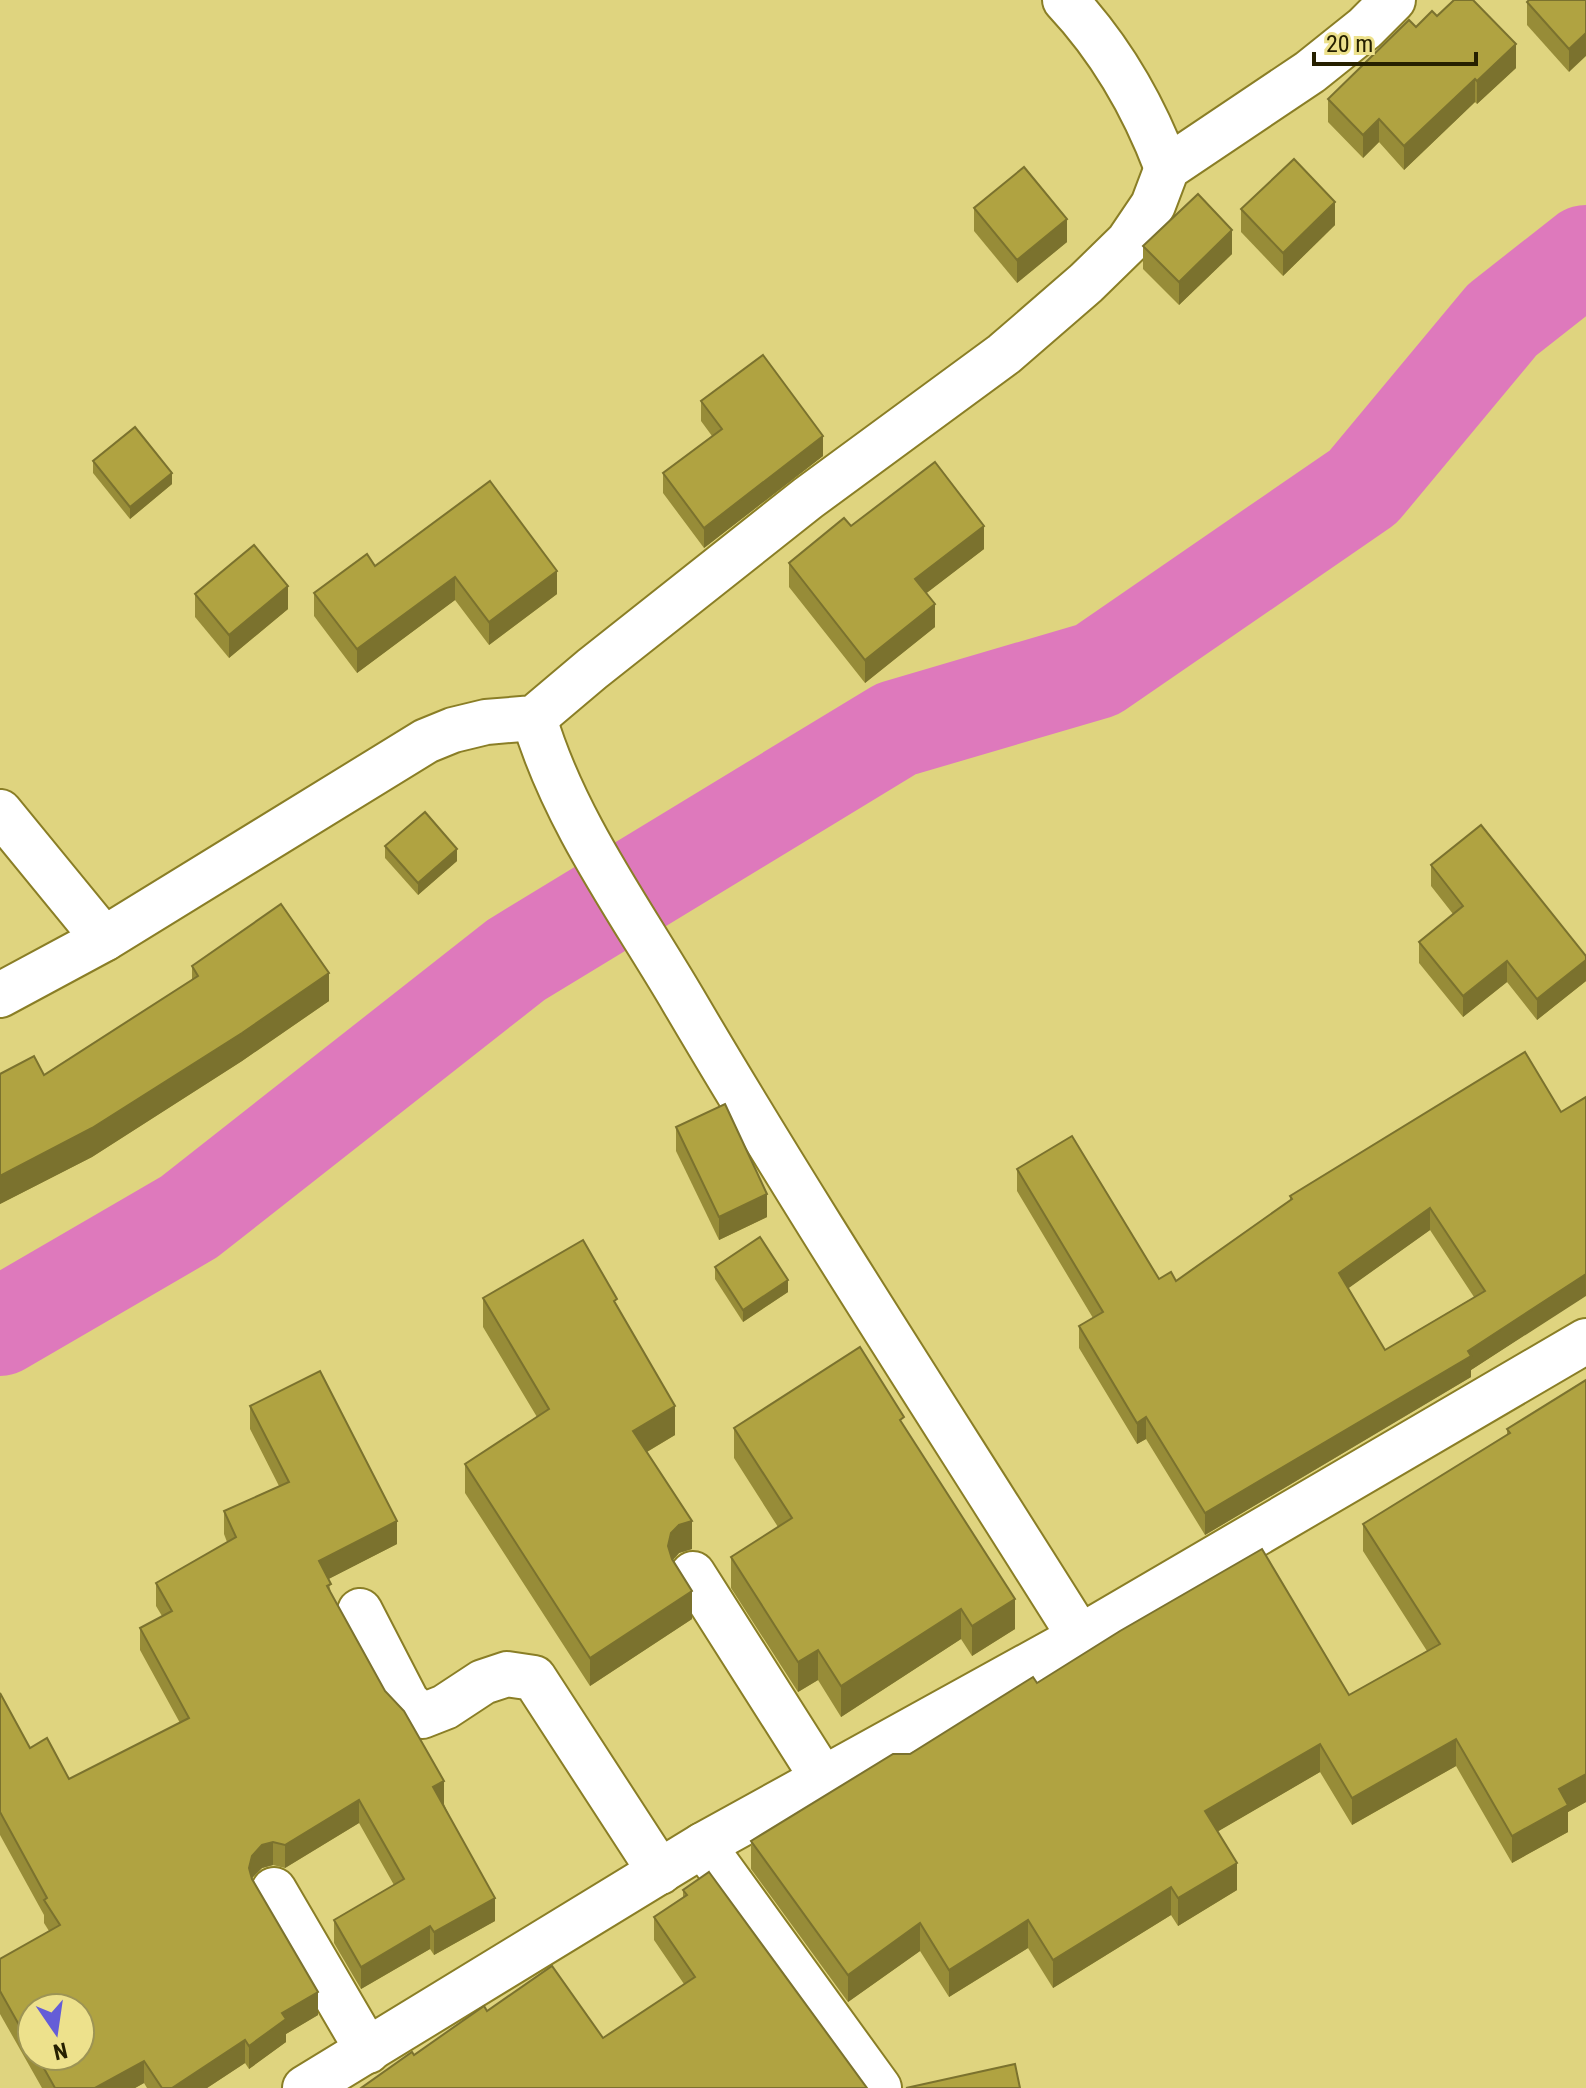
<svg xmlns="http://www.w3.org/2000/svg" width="1586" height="2088" font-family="'Roboto Condensed',sans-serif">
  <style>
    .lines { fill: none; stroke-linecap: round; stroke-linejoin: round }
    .river { stroke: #de79bc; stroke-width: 98 }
    .minor-casing { stroke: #8a7e26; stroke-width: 48 }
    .minor { stroke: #fff; stroke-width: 44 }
    .wall { fill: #978c38; fill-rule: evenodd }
    .shaded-wall { fill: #7b722e }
    .building { fill: #b0a341; stroke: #7b722e; stroke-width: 2; fill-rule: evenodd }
  </style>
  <rect width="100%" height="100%" fill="#dfd47f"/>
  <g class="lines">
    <polyline class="river" points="0,1327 189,1217 516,960 896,729 1097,670 1363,487 1502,320 1586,254"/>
    <g class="minor-casing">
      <g id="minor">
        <path d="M 1065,0 C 1110,48 1144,107 1167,168"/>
        <path d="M 534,718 C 564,820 630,910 683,1000 C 810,1216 947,1425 1080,1637"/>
        <polyline points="0,812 104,939"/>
        <polyline points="0,995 104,939 426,741 453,730 486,722 534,718 592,669 808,498 1004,354 1086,283 1128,242 1153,205 1167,168 1310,72 1365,28 1393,0"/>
        <polyline points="693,1574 822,1777"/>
        <polyline points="360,1611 407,1702 422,1716 445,1707 483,1682 507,1674 534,1678 660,1872"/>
        <polyline points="703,1845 879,2088"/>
        <polyline points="274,1890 368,2051"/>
        <polyline points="305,2088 703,1845 1080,1637 1586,1341"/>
      </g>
    </g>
    <use href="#minor" class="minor"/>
  </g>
  <g class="wall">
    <polygon points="1586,0 1569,72 1527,25 1527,2"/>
    <polygon points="1437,16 1516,68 1477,104 1475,102 1404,170 1379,142 1363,158 1328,122 1328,99 1416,27"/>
    <polygon points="974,208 1067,242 1017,283 974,231"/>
    <polygon points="1241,209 1335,225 1283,276 1241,232"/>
    <polygon points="1143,246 1232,254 1179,305 1143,269"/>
    <polygon points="701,401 823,456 704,548 663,493 663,473 712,436 701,421"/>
    <polygon points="93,461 172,484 130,519 93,473"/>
    <polygon points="851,526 984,549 926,593 935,627 865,683 789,587 789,563"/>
    <polygon points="375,566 557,571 557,594 489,645 455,600 357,673 314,616 314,593"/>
    <polygon points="195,594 288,609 229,658 195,617"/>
    <polygon points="385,846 457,861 418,895 385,858"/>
    <polygon points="1431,865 1586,956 1586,981 1537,1020 1507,982 1463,1017 1419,963 1419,942 1453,914 1431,886"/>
    <polygon points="192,966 329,1001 242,1061 92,1157 0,1204 0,1074 44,1075 192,980"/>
    <path d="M 1561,1112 L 1561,1311 L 1471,1370 L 1471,1377 L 1205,1535 L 1146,1439 L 1137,1444 L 1079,1348 L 1079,1326 L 1093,1318 L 1017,1191 L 1017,1169 L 1159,1279 L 1176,1281 L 1290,1200 L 1290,1196 ZM 1430,1230 L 1474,1297 L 1385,1350 L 1348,1288 Z"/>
    <polygon points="676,1127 767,1217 719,1240 676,1151"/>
    <polygon points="715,1267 788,1292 743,1322 715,1279"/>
    <polygon points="483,1298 617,1305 675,1435 647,1452 692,1549 679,1553 673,1560 692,1619 590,1686 465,1493 465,1464 537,1417 483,1327"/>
    <polygon points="1586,1380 1586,1802 1568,1812 1568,1832 1512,1863 1456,1766 1352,1825 1320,1772 1218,1831 1237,1890 1178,1926 1171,1915 1053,1988 1028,1948 949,1997 920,1951 848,2002 751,1869 751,1841 1037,1683 1349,1695 1427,1651 1363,1551 1363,1524 1507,1435 1507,1429"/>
    <path d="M 250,1406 L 397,1544 L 328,1579 L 331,1593 L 444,1804 L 495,1921 L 434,1955 L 430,1949 L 361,1989 L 334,1943 L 334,1920 L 394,1885 L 359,1823 L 285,1868 L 273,1865 L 262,1868 L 252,1878 L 318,2015 L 286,2034 L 286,2042 L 249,2069 L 245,2063 L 207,2088 L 147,2088 L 144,2083 L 135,2088 L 42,2088 L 0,2014 L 0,1959 L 49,1931 L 44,1923 L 44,1915 L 0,1835 L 0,1693 L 30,1748 L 69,1779 L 180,1723 L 140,1650 L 140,1628 L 162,1616 L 156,1606 L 156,1583 L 227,1542 L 224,1534 L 224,1511 L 279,1486 L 250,1429 ZM 32,2008 L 80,2056 L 32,2056 Z"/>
    <polygon points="904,1427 1015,1629 972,1656 961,1639 841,1717 818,1680 798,1692 731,1588 731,1557 778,1527 734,1458 734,1428"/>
    <polygon points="683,1890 867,2088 414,2055 487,2011 603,2038 684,1984 654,1940 654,1917 683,1897"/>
  </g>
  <g class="shaded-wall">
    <polygon points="1586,33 1586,56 1569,72 1569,49"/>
    <polygon points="1516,44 1516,68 1477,104 1477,81"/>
    <polygon points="1475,79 1475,102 1404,170 1404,146"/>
    <polygon points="1379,119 1379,142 1363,158 1363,135"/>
    <polygon points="1335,202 1335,225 1283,276 1283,253"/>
    <polygon points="1067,219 1067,242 1017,283 1017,260"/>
    <polygon points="1232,230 1232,254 1179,305 1179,282"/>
    <polygon points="823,436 823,456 704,548 704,528"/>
    <polygon points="172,473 172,484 130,519 130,507"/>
    <polygon points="984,526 984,549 915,602 915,579"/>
    <polygon points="557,571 557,594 489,645 489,622"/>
    <polygon points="455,577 455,600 357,673 357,649"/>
    <polygon points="288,586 288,609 229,658 229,635"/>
    <polygon points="935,604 935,627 865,683 865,660"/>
    <polygon points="457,849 457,861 418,895 418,883"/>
    <polygon points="1586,960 1586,981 1537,1020 1537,999"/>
    <polygon points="1507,961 1507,982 1463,1017 1463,996"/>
    <polygon points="329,973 329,1001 242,1061 92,1157 0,1204 0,1176"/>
    <polygon points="767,1194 767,1217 719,1240 719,1217"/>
    <polygon points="1430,1208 1430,1230 1339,1295 1339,1273"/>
    <polygon points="1586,1274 1586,1296 1471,1370 1471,1377 1205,1535 1205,1513 1468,1351"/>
    <polygon points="788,1280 788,1292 743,1322 743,1310"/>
    <polygon points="675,1406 675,1435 633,1460 633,1431"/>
    <polygon points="1146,1417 1146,1439 1137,1444 1137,1423"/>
    <polygon points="397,1521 397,1544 319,1584 319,1561"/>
    <polygon points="692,1521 692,1549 679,1553 671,1562 668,1546 671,1533 679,1525"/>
    <polygon points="692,1591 692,1619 590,1686 590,1658"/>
    <polygon points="1015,1599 1015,1629 972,1656 972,1626"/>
    <polygon points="961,1609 961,1639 841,1717 841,1686"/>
    <polygon points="818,1650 818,1680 798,1692 798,1662"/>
    <polygon points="1456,1739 1456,1766 1352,1825 1352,1798"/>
    <polygon points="1320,1744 1320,1772 1205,1839 1205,1811"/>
    <polygon points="1586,1774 1586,1802 1568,1812 1568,1832 1512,1863 1512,1836 1559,1789"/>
    <polygon points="444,1781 444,1804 433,1810 433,1787"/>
    <polygon points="359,1800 359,1823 285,1868 285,1845"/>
    <polygon points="273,1842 273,1865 262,1868 252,1878 249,1868 252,1856 262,1845"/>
    <polygon points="1237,1863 1237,1890 1178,1926 1178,1898"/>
    <polygon points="1171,1887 1171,1915 1053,1988 1053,1960"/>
    <polygon points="495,1898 495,1921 434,1955 434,1932"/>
    <polygon points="1028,1920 1028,1948 949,1997 949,1970"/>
    <polygon points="920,1923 920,1951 848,2002 848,1975"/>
    <polygon points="430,1926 430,1949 361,1989 361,1967"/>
    <polygon points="318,1992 318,2015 286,2034 286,2042 249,2069 249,2046 282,2013"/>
    <polygon points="245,2040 245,2063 207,2088 172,2088"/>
    <polygon points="144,2061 144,2083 135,2088 95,2088"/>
  </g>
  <g class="building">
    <polygon points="1454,0 1473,0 1516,44 1477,81 1475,79 1404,146 1379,119 1363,135 1328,99 1409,20 1416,27 1432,11 1437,16"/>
    <polygon points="1529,0 1586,0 1586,33 1569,49 1527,2"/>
    <polygon points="1294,159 1335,202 1283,253 1241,209"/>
    <polygon points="1024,167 1067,219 1017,260 974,208"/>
    <polygon points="1198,194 1232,230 1179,282 1143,246"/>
    <polygon points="763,355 823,436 704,528 663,473 722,429 701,401"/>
    <polygon points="135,427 172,473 130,507 93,461"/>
    <polygon points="935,462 984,526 915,579 935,604 865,660 789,563 844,518 851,526"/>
    <polygon points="490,481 557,571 489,622 455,577 357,649 314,593 367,554 375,566"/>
    <polygon points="254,545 288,586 229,635 195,594"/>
    <polygon points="425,812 457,849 418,883 385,846"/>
    <polygon points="1481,825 1586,956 1586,960 1537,999 1507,961 1463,996 1419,942 1463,906 1431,865"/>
    <polygon points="281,904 329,973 242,1033 92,1128 0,1176 0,1074 34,1056 44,1075 198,976 192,966"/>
    <path d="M 1525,1052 L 1561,1112 L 1586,1097 L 1586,1274 L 1468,1351 L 1471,1356 L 1205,1513 L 1146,1417 L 1137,1423 L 1079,1326 L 1103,1312 L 1017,1169 L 1072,1136 L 1159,1279 L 1171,1272 L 1176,1281 L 1292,1199 L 1290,1196 ZM 1430,1208 L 1485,1291 L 1385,1350 L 1339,1273 Z"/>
    <polygon points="725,1104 767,1194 719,1217 676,1127"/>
    <polygon points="760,1237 788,1280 743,1310 715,1267"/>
    <polygon points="583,1240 617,1299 614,1301 675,1406 633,1431 692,1521 679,1525 671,1533 668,1546 672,1559 692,1591 590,1658 465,1464 549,1409 483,1298"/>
    <polygon points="860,1347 904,1417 900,1420 1015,1599 972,1626 961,1609 841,1686 818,1650 798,1662 731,1557 792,1518 734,1428"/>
    <polygon points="320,1371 397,1521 319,1561 331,1584 327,1586 385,1691 404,1711 444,1781 433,1787 495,1898 434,1932 430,1926 361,1967 334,1920 404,1879 359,1800 285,1845 273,1842 262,1845 252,1856 249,1868 252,1879 318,1992 282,2013 286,2019 249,2046 245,2040 172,2088 162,2088 144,2061 95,2088 55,2088 37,2056 80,2056 80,2008 32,2008 32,2048 0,1991 0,1959 60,1925 44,1900 47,1898 0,1812 0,1693 30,1748 47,1738 69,1779 189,1718 140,1628 172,1611 156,1583 236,1537 224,1511 289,1482 250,1406"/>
    <polygon points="1586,1380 1586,1774 1559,1789 1568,1805 1512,1836 1456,1739 1352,1798 1320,1744 1205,1811 1237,1863 1178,1898 1171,1887 1053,1960 1028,1920 949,1970 920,1923 848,1975 751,1841 893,1754 910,1754 1033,1677 1037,1683 1120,1631 1262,1549 1349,1695 1440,1644 1363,1524 1510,1433 1507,1429"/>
    <polygon points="709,1872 867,2088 361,2088 412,2052 414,2055 484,2006 487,2011 552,1966 603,2038 695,1977 654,1917 687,1895 683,1890"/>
    <polygon points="1015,2064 1020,2088 906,2088"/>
  </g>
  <g transform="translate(56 2032) rotate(167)"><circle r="38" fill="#ede18c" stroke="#9d9454" stroke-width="2"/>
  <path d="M0-6L14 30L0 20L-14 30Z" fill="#655dd7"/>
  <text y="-12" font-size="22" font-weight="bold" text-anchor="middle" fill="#262000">N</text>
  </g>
  <path d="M1314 52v12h162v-12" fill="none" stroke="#262000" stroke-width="4"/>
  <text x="1326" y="52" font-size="24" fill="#262000" stroke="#ede18c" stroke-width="6" paint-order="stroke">20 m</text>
</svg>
